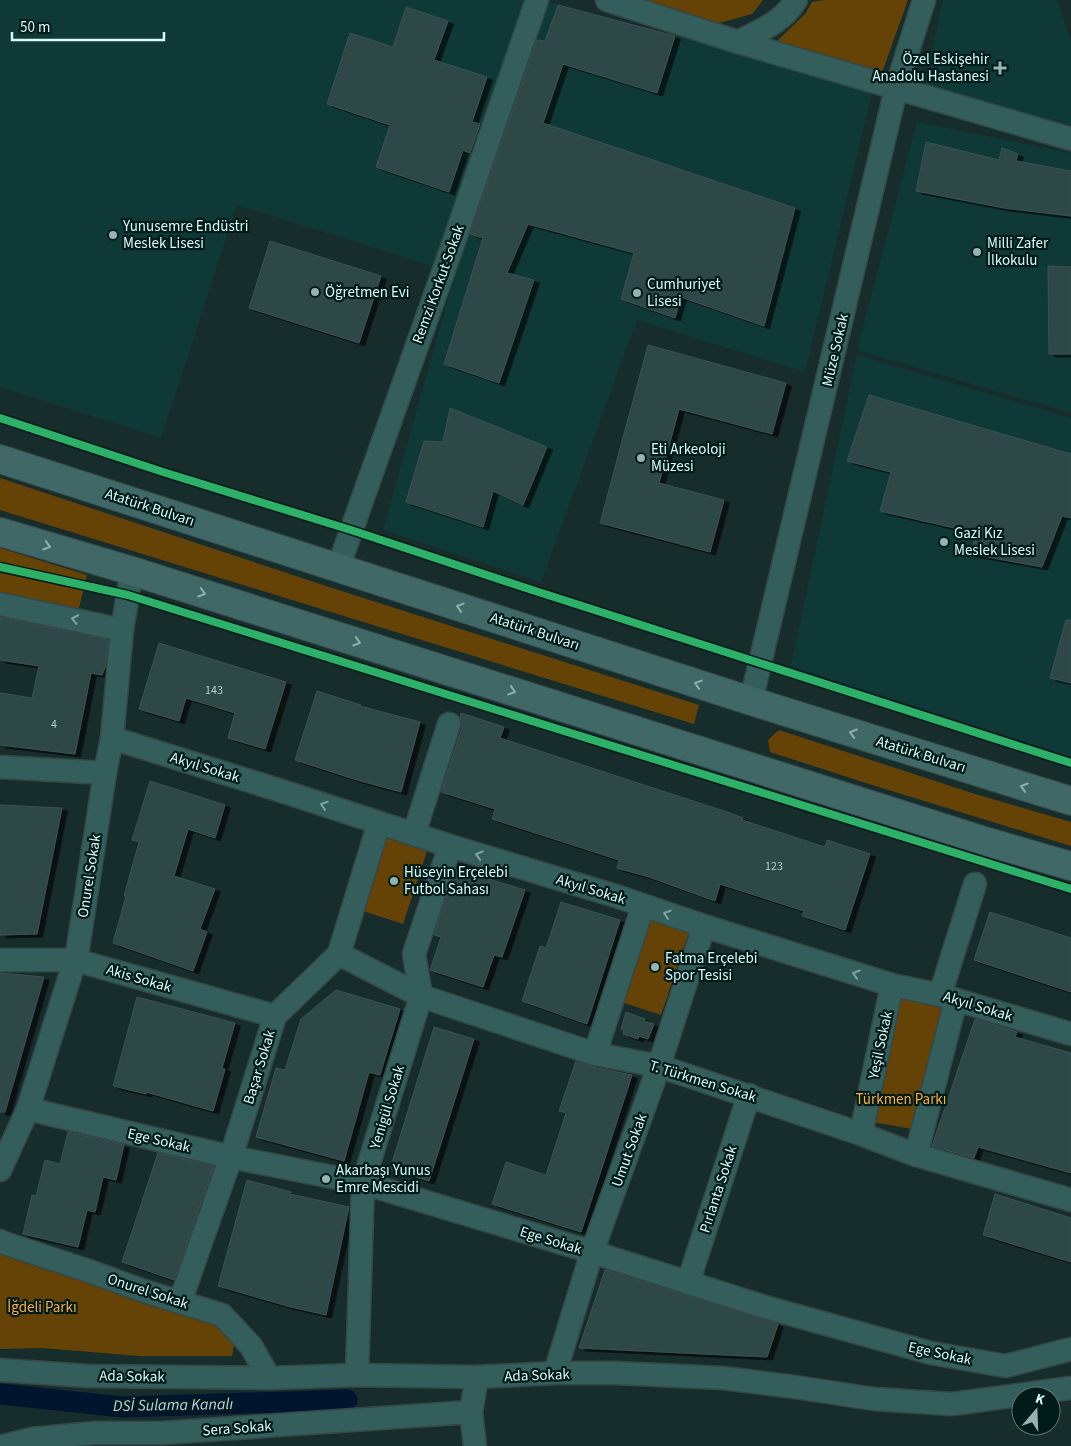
<svg xmlns="http://www.w3.org/2000/svg" width="1071" height="1446" font-family="'Source Sans 3',sans-serif">
  <style>
    .built { fill: #0f3937 }
    .green { fill: #654306 }
    .lines { fill: none; stroke-linecap: round; stroke-linejoin: round }
    .canal { stroke: #02152e; stroke-width: 21 }
    .building { fill: #2d4646; stroke: #3b5253; filter: url(#shadow) }
    .minor-casing { stroke: #344846; stroke-width: 25 }
    .primary-casing { stroke: #344846; stroke-width: 30 }
    .minor { stroke: #335e5c; stroke-width: 22 }
    .primary { stroke: #406866; stroke-width: 28 }
    .cycleway-casing { stroke: #001b1a; stroke-width: 11 }
    .cycleway { stroke: #2db169; stroke-width: 8 }
    .oneway { stroke: #8cb2af }
    .oneway2 { stroke: #7ea5a2 }
    .poi-dot { fill: #95b3b0; stroke: #001b1a; stroke-width: 2 }
    .labels { text-anchor: middle; stroke-width: 4.5; stroke-linejoin: round; paint-order: stroke }
    .number-label { font-size: 12px; fill: #aececc }
    .poi-label { font-size: 15px; fill: #d9fbf8; stroke: #001b1a; text-anchor: start }
    .street-label { font-size: 15px; fill: #d9fbf8; stroke: #001b1a }
    .park-label { font-size: 15px; fill: #fcac3e; stroke: #001b1a }
    .water-label { font-size: 16px; font-style: italic; fill: #bdd1e7; stroke: #001b1a }
  </style>
  <defs>
    <filter id="shadow"><feDropShadow dx="5.5" dy="3" stdDeviation="0" flood-color="#0009"/></filter>
  </defs>
  <rect width="100%" height="100%" fill="#172d2b"/>
  <g class="built">
    <polygon points="0,0 528,0 433,266 237,205 161,438 0,387"/>
    <polygon points="943,0 1057,0 1071,41 1071,125 922,95"/>
    <polygon points="544,1 873,89 805,372 637,320 541,582 383,530 457,267"/>
    <polygon points="917,122 1071,153 1071,413 857,350"/>
    <polygon points="857,355 1071,418 1071,757 791,666"/>
  </g>
  <g class="green">
    <polygon points="644,0 763,0 752,14 716,24"/>
    <polygon points="824,0 908,0 880,78 775,43 805,14 812,2"/>
    <polygon points="0,478 332,588 699,705 694,724 0,510"/>
    <polygon points="0,548 87,575 78,612 0,595"/>
    <polygon points="779,730 975,794 1071,822 1071,846 869,784 770,752 768,740"/>
    <polygon points="384,837 427,851 403,924 360,910"/>
    <polygon points="648,919 689,932 661,1015 621,1002"/>
    <polygon points="902,992 944,1005 917,1130 873,1122"/>
    <polygon points="0,1251 214,1318 236,1335 232,1356 139,1356 42,1348 0,1349"/>
  </g>
  <g class="lines">
    <polyline class="canal" points="0,1394 123,1407 347,1400"/>
  </g>
  <g class="building">
    <polygon points="558,5 675,36 657,93 563,64 543,123 795,208 764,326 681,297 675,318 621,299 634,253 528,224 507,273 534,280 499,383 444,364 483,238 470,234 537,40 545,41"/>
    <polygon points="406,7 448,21 434,60 487,77 472,122 480,124 470,153 463,150 449,192 376,167 390,125 327,104 350,33 393,47"/>
    <polygon points="926,142 999,160 1002,148 1018,154 1016,161 1071,171 1071,216 1004,208 916,191"/>
    <polygon points="270,241 381,276 359,343 249,308"/>
    <polygon points="1048,266 1071,267 1071,354 1049,354"/>
    <polygon points="648,345 786,383 772,434 679,409 659,483 724,500 710,552 600,523"/>
    <polygon points="869,395 1071,454 1071,518 1062,516 1042,567 971,554 976,533 880,511 891,472 847,461"/>
    <polygon points="450,408 547,447 523,505 493,491 483,527 406,502 424,441 443,442"/>
    <polygon points="0,617 108,640 106,665 102,675 91,673 75,754 0,745 0,693 32,698 39,666 0,660"/>
    <polygon points="1066,620 1071,620 1071,683 1050,678"/>
    <polygon points="159,643 286,682 265,749 228,738 235,713 186,698 179,721 139,709"/>
    <polygon points="317,691 361,705 360,706 420,722 401,792 357,780 295,760"/>
    <polygon points="461,713 504,727 500,738 730,813 743,818 742,820 825,847 827,840 870,854 845,930 802,916 804,911 720,884 715,901 649,877 617,868 619,860 492,819 495,809 441,792 462,728 462,722 460,717"/>
    <polygon points="150,781 225,805 215,838 188,829 174,876 215,889 200,929 207,932 193,971 113,943 126,896 124,896 139,842 132,840"/>
    <polygon points="0,805 62,808 37,934 0,935"/>
    <polygon points="456,869 525,890 502,957 494,955 483,987 430,970 441,937 434,935"/>
    <polygon points="561,902 620,920 587,1024 522,1001 540,946 546,948"/>
    <polygon points="990,912 1071,938 1071,992 974,960"/>
    <polygon points="0,973 44,977 5,1112 0,1112"/>
    <polygon points="336,990 400,1009 380,1075 369,1072 344,1161 256,1137 276,1068 285,1070 301,1019"/>
    <polygon points="137,997 235,1023 222,1068 225,1069 213,1111 146,1092 146,1094 113,1086"/>
    <polygon points="626,1012 645,1019 644,1021 654,1024 648,1039 639,1036 638,1039 623,1034 624,1030 621,1029"/>
    <polygon points="975,1019 1017,1032 1015,1037 1071,1053 1071,1173 978,1147 974,1158 932,1146"/>
    <polygon points="434,1027 474,1039 429,1181 390,1169"/>
    <polygon points="576,1061 592,1067 632,1075 581,1232 492,1204 506,1162 546,1175 566,1113 559,1111"/>
    <polygon points="68,1132 124,1145 116,1180 103,1177 95,1212 87,1210 78,1247 23,1234 32,1195 36,1196 45,1160 60,1164"/>
    <polygon points="158,1153 214,1166 174,1280 122,1262"/>
    <polygon points="247,1180 291,1192 290,1194 349,1207 326,1315 287,1306 218,1286"/>
    <polygon points="995,1194 1071,1218 1071,1262 983,1235"/>
    <polygon points="605,1270 778,1324 767,1357 579,1348"/>
  </g>
  <g class="lines">
    <g class="minor-casing">
      <g id="minor">
        <polyline points="607,0 738,42 1071,139"/>
        <path d="M 738,42 C 760,31 783,22 796,0"/>
        <polyline points="338,568 451,250 537,0"/>
        <polyline points="0,604 122,630"/>
        <polyline points="751,701 896,89 924,0"/>
        <polyline points="112,738 288,793 450,846 616,896 704,926 892,985 940,995 1071,1034"/>
        <polyline points="0,767 105,773"/>
        <polyline points="414,834 449,724"/>
        <polyline points="339,954 421,996 595,1054 659,1066 861,1134 916,1155 1071,1200"/>
        <polyline points="0,960 75,960 275,1016"/>
        <polyline points="940,995 975,884"/>
        <polyline points="595,1054 643,906"/>
        <polyline points="28,1109 231,1157 363,1183 592,1252 765,1307 931,1353 1006,1366 1071,1349"/>
        <polyline points="861,1134 892,985"/>
        <polyline points="916,1155 956,1000"/>
        <polyline points="0,1170 28,1109 77,954 105,773 112,738 122,630 132,571"/>
        <polyline points="0,1241 1,1242 89,1271 144,1291 222,1315 251,1346 269,1378"/>
        <polyline points="688,1283 749,1095"/>
        <polyline points="180,1302 231,1157 275,1016 339,954 379,823"/>
        <polyline points="0,1370 88,1376 269,1378 357,1375 477,1377 555,1373 615,1373 723,1378 795,1387 874,1399 952,1404 1071,1388"/>
        <polyline points="555,1373 592,1252 659,1066 704,926"/>
        <polyline points="357,1375 363,1183 421,996 414,954 450,846"/>
        <polyline points="4,1446 32,1439 94,1433 162,1433 471,1412"/>
        <polyline points="475,1446 471,1412 477,1377"/>
      </g>
    </g>
    <g class="primary-casing">
      <g id="primary">
        <polyline points="0,459 751,701 1071,801"/>
        <polyline points="0,532 132,571 988,842 1071,866"/>
      </g>
    </g>
    <use href="#minor" class="minor"/>
    <use href="#primary" class="primary"/>
    <g class="cycleway-casing">
      <g id="cycleway">
        <polyline points="0,418 163,472 351,530 526,588 1071,763"/>
        <polyline points="0,567 128,595 1071,889"/>
      </g>
    </g>
    <use href="#cycleway" class="cycleway"/>
  </g>
  <defs><path id="oneway-chevron" d="M-2-3.5L2.5 0L-2 3.5" fill="none" stroke-width="1.6" stroke-linecap="round" stroke-linejoin="round" transform="scale(1.25)"/></defs>
  <g class="oneway">
    <use href="#oneway-chevron" transform="translate(47 546) rotate(17)"/>
    <use href="#oneway-chevron" transform="translate(202 593) rotate(17)"/>
    <use href="#oneway-chevron" transform="translate(460 607) rotate(-162)"/>
    <use href="#oneway-chevron" transform="translate(357 642) rotate(17)"/>
    <use href="#oneway-chevron" transform="translate(698 684) rotate(-162)"/>
    <use href="#oneway-chevron" transform="translate(512 691) rotate(18)"/>
    <use href="#oneway-chevron" transform="translate(853 733) rotate(-163)"/>
    <use href="#oneway-chevron" transform="translate(1024 787) rotate(-163)"/>
  </g>
  <g class="oneway2">
    <use href="#oneway-chevron" transform="translate(75 619) rotate(-168)"/>
    <use href="#oneway-chevron" transform="translate(324 805) rotate(-161)"/>
    <use href="#oneway-chevron" transform="translate(479 855) rotate(-163)"/>
    <use href="#oneway-chevron" transform="translate(667 914) rotate(-162)"/>
    <use href="#oneway-chevron" transform="translate(856 974) rotate(-163)"/>
  </g>
  <g class="poi-dot">
    <path d="M997.5 60.5h5v5h5v5h-5v5h-5v-5h-5v-5h5z"/>
    <circle cx="113" cy="235" r="5"/>
    <circle cx="977" cy="252" r="5"/>
    <circle cx="315" cy="292" r="5"/>
    <circle cx="637" cy="293" r="5"/>
    <circle cx="641" cy="458" r="5"/>
    <circle cx="944" cy="542" r="5"/>
    <circle cx="394" cy="881" r="5"/>
    <circle cx="655" cy="967" r="5"/>
    <circle cx="326" cy="1179" r="5"/>
  </g>
  <g class="labels">
    <g class="number-label">
      <text x="214" y="694">143</text>
      <text x="54" y="728">4</text>
      <text x="774" y="870">123</text>
    </g>
    <g class="poi-label">
      <text x="989" y="64" text-anchor="end">Özel Eskişehir<tspan x="989" dy="17">Anadolu Hastanesi</tspan></text>
      <text x="123" y="231">Yunusemre Endüstri<tspan x="123" dy="17">Meslek Lisesi</tspan></text>
      <text x="987" y="248">Milli Zafer<tspan x="987" dy="17">İlkokulu</tspan></text>
      <text x="647" y="289">Cumhuriyet<tspan x="647" dy="17">Lisesi</tspan></text>
      <text x="325" y="297">Öğretmen Evi</text>
      <text x="651" y="454">Eti Arkeoloji<tspan x="651" dy="17">Müzesi</tspan></text>
      <text x="954" y="538">Gazi Kız<tspan x="954" dy="17">Meslek Lisesi</tspan></text>
      <text x="404" y="877">Hüseyin Erçelebi<tspan x="404" dy="17">Futbol Sahası</tspan></text>
      <text x="665" y="963">Fatma Erçelebi<tspan x="665" dy="17">Spor Tesisi</tspan></text>
      <text x="336" y="1175">Akarbaşı Yunus<tspan x="336" dy="17">Emre Mescidi</tspan></text>
    </g>
    <g class="street-label">
      <text transform="translate(438 284) rotate(-70)" y="5">Remzi Korkut Sokak</text>
      <text transform="translate(835 350) rotate(-77)" y="5">Müze Sokak</text>
      <text transform="translate(150 507) rotate(18)" y="5">Atatürk Bulvarı</text>
      <text transform="translate(535 631) rotate(18)" y="5">Atatürk Bulvarı</text>
      <text transform="translate(921 754) rotate(17)" y="5">Atatürk Bulvarı</text>
      <text transform="translate(205 767) rotate(17)" y="5">Akyıl Sokak</text>
      <text transform="translate(89 876) rotate(-81)" y="5">Onurel Sokak</text>
      <text transform="translate(591 889) rotate(17)" y="5">Akyıl Sokak</text>
      <text transform="translate(139 978) rotate(16)" y="5">Akis Sokak</text>
      <text transform="translate(978 1006) rotate(17)" y="5">Akyıl Sokak</text>
      <text transform="translate(880 1045) rotate(-78)" y="5">Yeşil Sokak</text>
      <text transform="translate(259 1067) rotate(-73)" y="5">Başar Sokak</text>
      <text transform="translate(703 1081) rotate(17)" y="5">T. Türkmen Sokak</text>
      <text transform="translate(387 1107) rotate(-73)" y="5">Yenigül Sokak</text>
      <text transform="translate(159 1140) rotate(13)" y="5">Ege Sokak</text>
      <text transform="translate(629 1150) rotate(-70)" y="5">Umut Sokak</text>
      <text transform="translate(718 1189) rotate(-72)" y="5">Pırlanta Sokak</text>
      <text transform="translate(551 1240) rotate(17)" y="5">Ege Sokak</text>
      <text transform="translate(148 1291) rotate(18)" y="5">Onurel Sokak</text>
      <text transform="translate(940 1353) rotate(12)" y="5">Ege Sokak</text>
      <text transform="translate(537 1375) rotate(-2)" y="5">Ada Sokak</text>
      <text transform="translate(132 1376) rotate(1)" y="5">Ada Sokak</text>
      <text transform="translate(237 1428) rotate(-4)" y="5">Sera Sokak</text>
    </g>
    <g class="park-label">
      <text x="901" y="1104">Türkmen Parkı</text>
      <text x="42" y="1312">İğdeli Parkı</text>
    </g>
    <g class="water-label">
      <text transform="translate(173 1404) rotate(-1)" y="6">DSİ Sulama Kanalı</text>
    </g>
  </g>
  <g transform="translate(1036 1411) rotate(19)"><circle r="24" fill="#001b1a" stroke="#577573"/>
  <path d="M0-4L9 19L0 12L-9 19Z" fill="#95b3b0"/>
  <text y="-8" font-size="14" font-weight="bold" text-anchor="middle" fill="#d9fbf8">K</text>
  </g>
  <path d="M12 32v8h152v-8" fill="none" stroke="#d9fbf8" stroke-width="2.5"/>
  <text x="20" y="32" font-size="15" fill="#d9fbf8" stroke="#001b1a" stroke-width="4" paint-order="stroke">50 m</text>
</svg>
